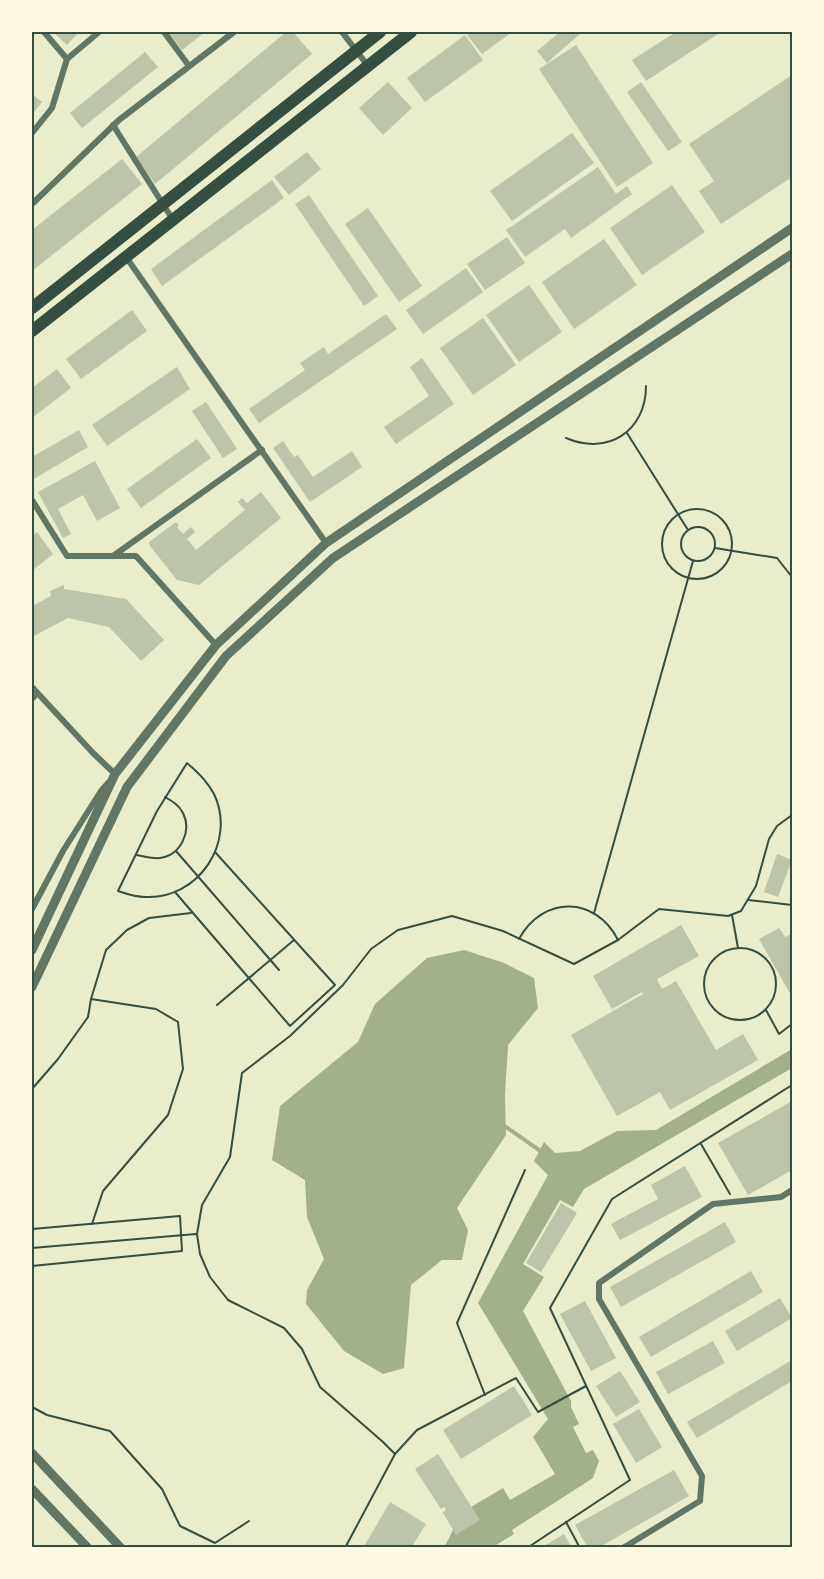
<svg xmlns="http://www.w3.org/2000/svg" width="824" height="1579" font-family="'Fira Sans',sans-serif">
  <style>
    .water { fill: #a3b18a }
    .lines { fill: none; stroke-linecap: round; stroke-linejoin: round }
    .stream { stroke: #a3b18a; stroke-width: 4 }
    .building { fill: #bcc5a7 }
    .path { stroke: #344e41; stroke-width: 2 }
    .service { stroke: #617663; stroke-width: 4 }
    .minor { stroke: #617663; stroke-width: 6 }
    .tertiary { stroke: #617663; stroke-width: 9 }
    .primary { stroke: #344e41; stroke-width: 12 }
    .neatline { fill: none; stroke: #344e41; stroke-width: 2 }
  </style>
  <rect width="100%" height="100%" fill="#e9edc9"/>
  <g class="water">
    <polygon points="464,950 504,963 534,978 538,1008 508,1045 505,1095 506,1135 457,1208 468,1230 462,1260 442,1260 411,1285 404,1368 383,1374 344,1351 306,1304 307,1290 324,1259 307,1217 305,1180 272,1160 280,1106 358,1042 375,1004 427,958"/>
    <polygon points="792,1049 792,1068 584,1189 573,1207 560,1200 523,1264 544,1277 523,1311 571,1401 571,1407 579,1424 573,1427 586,1453 593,1450 599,1461 593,1478 512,1530 514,1534 493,1547 444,1548 453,1530 471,1507 503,1488 510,1500 555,1474 533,1437 548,1419 478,1303 548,1175 534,1161 544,1142 555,1153 580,1151 617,1131 656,1130"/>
  </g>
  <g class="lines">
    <polyline class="stream" points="506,1127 542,1152"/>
  </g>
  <g class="building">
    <polygon points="55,32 79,32 67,45 54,33"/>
    <polygon points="167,32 205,32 182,50"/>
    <polygon points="286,32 293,32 312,54 155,184 136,157"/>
    <polygon points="471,32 512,32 482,54 467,35"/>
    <polygon points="560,32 579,32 581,33 547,63 537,51"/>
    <polygon points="676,32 721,32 646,81 632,60"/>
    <polygon points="465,35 483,60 425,102 407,78"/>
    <polygon points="576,45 653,163 617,187 539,69"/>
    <polygon points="145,52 158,67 82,128 70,113"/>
    <polygon points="792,75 792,177 721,224 699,191 714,181 689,144"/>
    <polygon points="388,82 412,108 383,135 359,108"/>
    <polygon points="641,82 682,142 668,151 627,92"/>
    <polygon points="32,94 42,102 32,115"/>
    <polygon points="572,133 594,163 512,221 490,191"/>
    <polygon points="307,152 321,169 289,195 274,177"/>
    <polygon points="122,159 142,184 32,271 32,230"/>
    <polygon points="598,167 616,194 627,186 632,194 571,238 565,229 525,257 506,230"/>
    <polygon points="272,180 284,198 162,286 151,269"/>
    <polygon points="672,185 705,232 642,275 610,228"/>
    <polygon points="309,195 378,296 364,306 295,204"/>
    <polygon points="368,208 422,286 399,302 345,224"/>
    <polygon points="507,237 525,263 485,290 467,264"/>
    <polygon points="604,239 637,285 574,329 542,282"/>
    <polygon points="466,268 483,292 423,334 406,310"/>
    <polygon points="529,285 562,332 519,362 486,315"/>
    <polygon points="132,310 147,331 81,379 66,359"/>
    <polygon points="386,314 397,329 259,423 249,409 305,370 300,363 324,347 328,354"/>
    <polygon points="483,318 516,365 473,395 440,348"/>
    <polygon points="422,358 454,404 396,444 384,427 429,396 410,367"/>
    <polygon points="177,367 190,389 107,446 92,425"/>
    <polygon points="57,369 71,388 32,418 32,388"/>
    <polygon points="206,402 237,449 223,458 192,411"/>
    <polygon points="79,430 88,447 32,480 32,457"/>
    <polygon points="197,439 211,458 141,508 127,489"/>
    <polygon points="283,441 294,457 298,455 313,477 352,451 362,467 310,502 273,448"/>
    <polygon points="95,461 120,508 97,521 83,495 58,509 71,534 63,538 38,492"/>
    <polygon points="261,492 281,518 199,585 177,580 150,546 149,542 176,522 179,525 177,527 183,534 191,527 195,532 187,539 196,550 245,510 238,502 242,498 247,503"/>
    <polygon points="37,532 53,554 32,571 32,536"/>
    <polygon points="64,585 64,589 126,599 164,640 141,661 109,627 68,618 32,637 32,606 51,596 50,591"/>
    <polygon points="777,854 792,860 778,897 764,892"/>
    <polygon points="681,925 699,956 657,979 662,989 676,981 716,1050 743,1034 758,1060 670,1110 660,1092 617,1116 571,1035 643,994 642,992 612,1009 593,976"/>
    <polygon points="779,928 785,937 791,934 792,936 792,997 759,939"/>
    <polygon points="792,1101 792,1170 748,1195 718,1143"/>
    <polygon points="685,1166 702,1197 620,1240 611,1224 658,1199 651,1185"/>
    <polygon points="561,1203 577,1213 541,1272 526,1263"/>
    <polygon points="725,1222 736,1242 621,1307 610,1287"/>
    <polygon points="751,1271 763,1292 651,1357 639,1337"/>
    <polygon points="780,1298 792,1318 737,1351 725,1331"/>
    <polygon points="585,1301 616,1358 591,1371 560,1314"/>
    <polygon points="713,1341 725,1363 668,1394 656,1372"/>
    <polygon points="792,1360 792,1381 697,1438 687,1422"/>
    <polygon points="620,1371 640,1402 616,1417 596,1386"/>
    <polygon points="514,1386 532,1415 461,1459 443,1430"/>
    <polygon points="639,1409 662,1447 636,1463 613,1424"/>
    <polygon points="438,1454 480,1520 456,1535 443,1513 446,1509 444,1507 441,1509 415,1469"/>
    <polygon points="674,1470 689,1496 598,1548 588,1548 575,1525"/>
    <polygon points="390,1502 426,1524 411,1548 363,1548"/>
    <polygon points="564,1534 572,1548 541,1548"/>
  </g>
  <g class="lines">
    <g class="path">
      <polyline points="627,433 688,530"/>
      <path d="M 566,438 C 608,456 646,431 646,386"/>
      <circle cx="697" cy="544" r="35"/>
      <circle cx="698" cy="544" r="17"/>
      <polyline points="715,548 777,558 792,577"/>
      <path d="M 187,763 C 198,772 207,781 214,794 C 237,842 198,900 145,897 C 135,897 127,894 118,891 L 157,811 Z"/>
      <polyline points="176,851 279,970"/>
      <path d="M 136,855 C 144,856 152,859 160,858 C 181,855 192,831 183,813 C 179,805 172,801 165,797"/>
      <polyline points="175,892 290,1026 335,985 215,852"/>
      <polyline points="748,900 792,905"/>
      <polyline points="594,913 693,561"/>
      <polyline points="732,915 738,948"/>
      <path d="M 519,939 C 543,895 596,896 618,940"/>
      <circle cx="740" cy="984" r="36"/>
      <polyline points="91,999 156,1009 178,1022 183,1069 168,1115 103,1191 92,1224"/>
      <polyline points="217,1005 294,940"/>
      <polyline points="766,1010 779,1034 792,1024"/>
      <polyline points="32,1089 58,1059 88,1017 91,999 106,950 127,930 149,918 191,913"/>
      <polyline points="701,1144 730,1194"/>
      <polyline points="32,1229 180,1216 182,1251 32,1266"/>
      <polyline points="32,1248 196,1234"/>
      <polyline points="485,1395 457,1323 525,1170"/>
      <polyline points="32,1407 47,1415 110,1431 162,1489 180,1526 215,1543 249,1521"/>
      <polyline points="395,1454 383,1442 320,1387 302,1349 284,1328 228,1300 210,1277 200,1254 197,1234 202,1205 230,1157 242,1073 290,1036 343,985 371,949 398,930 452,916 503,931 574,964 618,940 659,909 728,916 741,911 756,886 769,839 777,826 792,815"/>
      <polyline points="566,1522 580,1548"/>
      <polyline points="345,1548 395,1454 417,1430 516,1378 538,1412 586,1386"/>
      <polyline points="527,1548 630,1480 550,1308 612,1199 792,1085"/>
    </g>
    <polyline class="service" points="32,700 38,694"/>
    <g class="minor">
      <polyline points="44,32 67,59 99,32"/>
      <polyline points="164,32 189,66"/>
      <polyline points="342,32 368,66"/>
      <polyline points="113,125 173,220"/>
      <polyline points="32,133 52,108 67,59"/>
      <polyline points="32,204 119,120 234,32"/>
      <polyline points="126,257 326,543"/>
      <polyline points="32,500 67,556 136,556 216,645"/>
      <polyline points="113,556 262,450"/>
      <polyline points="32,687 93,753 115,774 114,775"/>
      <polyline points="32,909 63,851 101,791 108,783"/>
      <polyline points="623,1548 700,1501 702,1476 599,1299 599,1283 713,1204 781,1197 792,1190"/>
    </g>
    <g class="tertiary">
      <polyline points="32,950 115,774 216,645 326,543 792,228"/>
      <polyline points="32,987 127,787 226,656 333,558 792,254"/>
      <polyline points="32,1453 121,1548"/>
      <polyline points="32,1489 88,1548"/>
    </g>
    <g class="primary">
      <polyline points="32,308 380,32"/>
      <polyline points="32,331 411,32"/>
    </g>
  </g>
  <rect width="824" height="1579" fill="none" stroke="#fefae0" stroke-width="66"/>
  <rect x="33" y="33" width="758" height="1513" class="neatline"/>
</svg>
